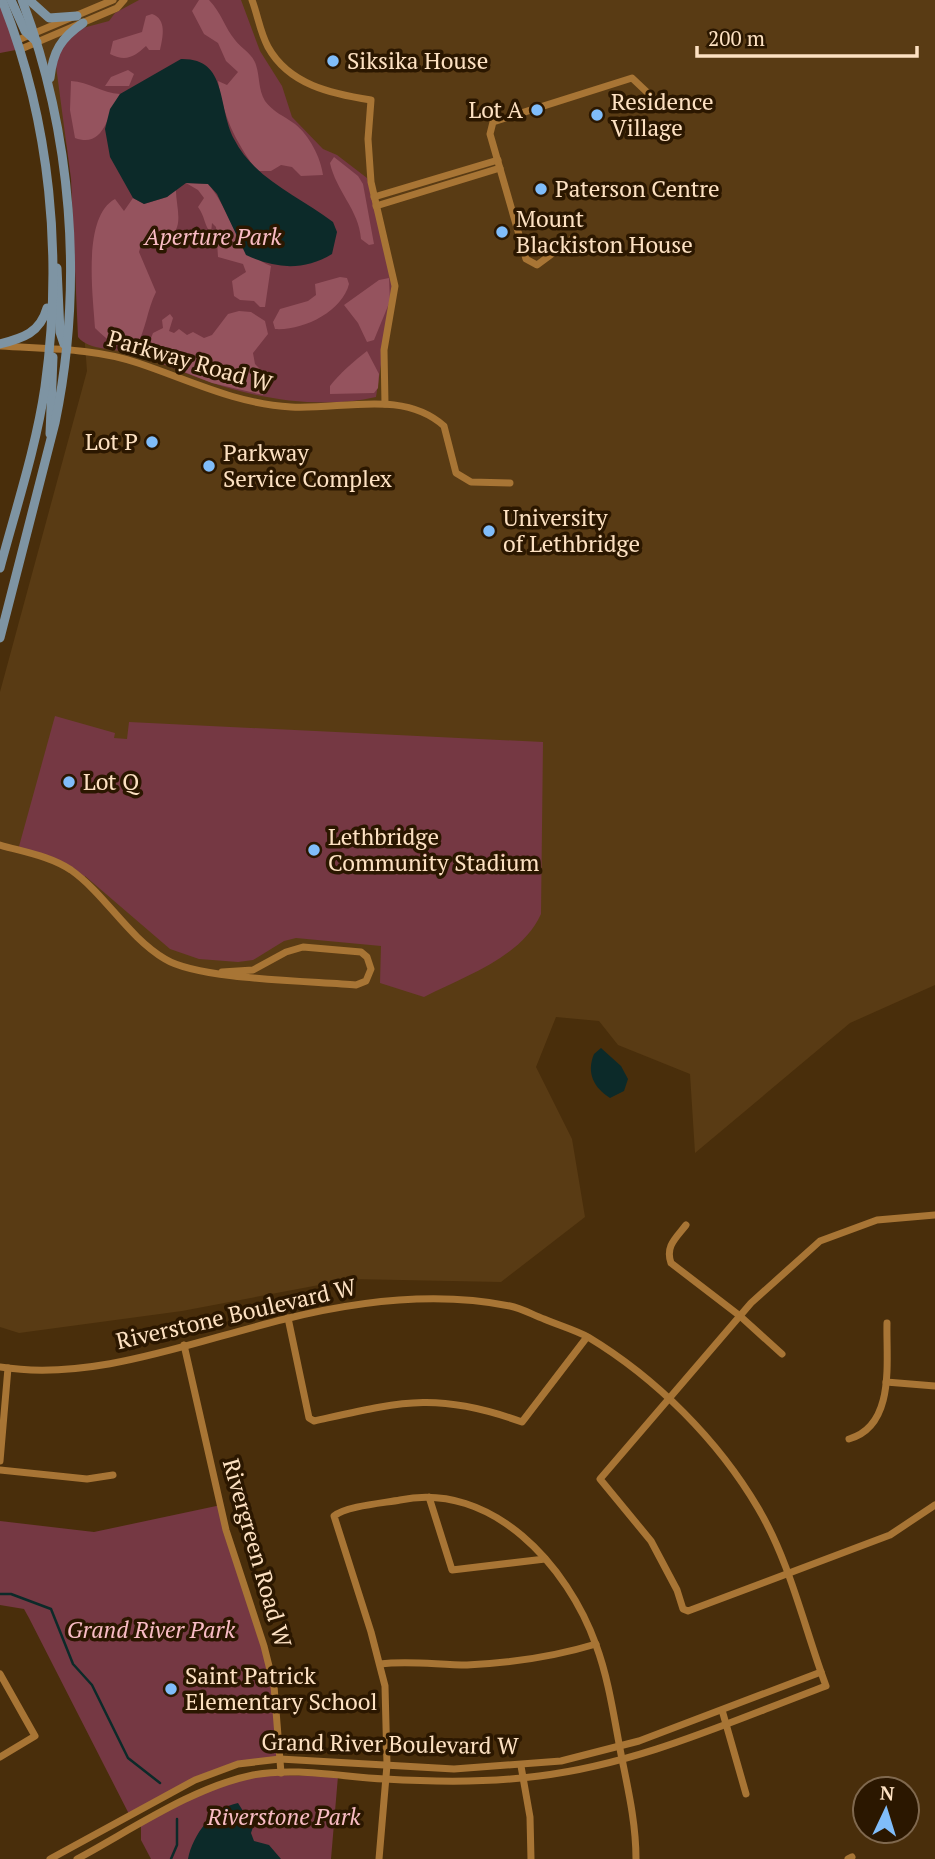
<svg xmlns="http://www.w3.org/2000/svg" width="935" height="1859" font-family="'PT Serif',serif">
  <style>
    .built { fill: #593b14 }
    .green { fill: #753843 }
    .forest { fill: #95535e }
    .water { fill: #0c2a29 }
    .lines { fill: none; stroke-linecap: round; stroke-linejoin: round }
    .stream { stroke: #0c2a29; stroke-width: 2.5 }
    .minor { stroke: #a87535; stroke-width: 7 }
    .major { stroke: #7e94a3; stroke-width: 9 }
    .poi-dot { fill: #80bdfa; stroke: #2b1700; stroke-width: 2.5 }
    .labels { text-anchor: middle; stroke-width: 7; stroke-linejoin: round; paint-order: stroke }
    .poi-label { font-size: 23px; fill: #fde1c2; stroke: #2b1700; text-anchor: start }
    .park-label { font-size: 23px; font-style: italic; fill: #f9bcc4; stroke: #2b1700 }
    .street-label { font-size: 23px; fill: #fde1c2; stroke: #2b1700 }
  </style>
  <rect width="100%" height="100%" fill="#492e0b"/>
  <polygon class="built" points="24,0 935,0 935,985 850,1023 695,1153 690,1074 618,1045 599,1021 556,1017 536,1067 572,1139 585,1217 501,1282 351,1279 182,1311 19,1333 0,1327 0,692 87,371 71,161"/>
  <g class="green">
    <polygon points="0,0 21,49 0,53"/>
    <path d="M 139,0 L 241,0 L 260,51 L 282,86 L 292,117 L 323,149 L 337,155 L 367,178 L 393,286 L 376,397 C 325,409 262,400 213,383 C 186,374 160,362 133,354 C 116,348 89,351 78,337 L 71,179 L 56,66 L 61,46 L 79,29 L 109,21 L 115,13 Z"/>
    <path d="M 55,716 L 115,733 L 114,738 L 127,739 L 129,722 L 543,742 L 541,914 C 521,958 465,976 424,997 L 380,983 L 381,946 L 296,938 L 284,941 L 253,960 L 238,962 L 199,959 L 170,949 L 85,876 L 84,881 L 70,870 L 18,850 Z"/>
    <polygon points="221,1505 274,1686 280,1759 217,1770 130,1816 29,1618 24,1609 0,1605 0,1521 94,1532"/>
    <polygon points="256,1775 338,1776 331,1859 151,1859 141,1840 141,1825 204,1791"/>
  </g>
  <g class="forest">
    <path d="M 199,0 L 209,0 C 221,12 225,28 235,40 C 242,49 253,54 256,65 C 260,77 258,89 265,101 C 273,112 284,116 295,124 C 309,135 321,158 323,175 L 301,176 L 292,167 L 281,165 L 271,171 L 257,171 C 236,142 223,117 218,81 L 227,85 L 238,72 L 226,61 L 218,43 L 204,34 L 192,11 Z"/>
    <path d="M 152,14 C 167,19 163,37 160,50 L 149,50 L 146,46 C 134,57 126,62 110,54 L 113,41 L 142,32 L 146,16 Z"/>
    <polygon points="128,70 134,74 129,86 105,86 111,77"/>
    <path d="M 71,81 C 89,82 102,93 120,94 C 107,114 105,149 75,138 L 70,110 Z"/>
    <path d="M 334,157 L 358,176 L 363,184 L 374,244 L 369,245 L 361,239 C 359,210 336,191 330,163 Z"/>
    <path d="M 186,183 L 208,184 C 232,211 234,252 271,266 L 265,307 L 260,307 L 254,301 L 240,300 L 234,296 L 232,281 L 246,272 L 243,264 L 218,257 L 216,227 L 212,223 L 211,233 C 204,226 205,216 198,207 L 204,198 L 198,190 Z"/>
    <path d="M 176,188 C 175,205 187,231 165,239 C 159,242 149,240 142,242 L 139,252 L 156,292 C 147,310 146,330 136,347 C 117,348 108,341 95,328 C 93,295 82,217 115,199 L 124,211 L 133,198 L 144,204 L 167,197 Z"/>
    <path d="M 340,277 L 347,278 L 349,284 C 342,312 302,331 275,329 L 273,322 L 280,309 L 308,301 L 316,295 L 315,284 Z"/>
    <polygon points="389,278 390,301 374,340 367,342 358,323 344,305 379,280"/>
    <polygon points="239,311 251,312 265,321 268,334 253,353 255,364 264,373 268,384 263,395 212,383 149,358 146,351 153,333 163,328 162,320 170,314 173,318 169,331 174,333 179,329 187,335 193,332 204,338 212,335 228,314"/>
    <path d="M 367,351 L 379,374 L 378,388 L 374,393 L 330,394 L 330,386 C 338,375 355,360 367,351 Z"/>
  </g>
  <g class="water">
    <path d="M 181,59 C 228,58 217,105 234,139 C 255,180 299,196 333,222 L 337,232 L 332,254 C 304,271 275,269 246,255 L 217,194 L 208,184 L 186,183 L 167,197 L 144,204 L 133,198 L 110,157 L 105,129 L 110,109 L 120,94 Z"/>
    <path d="M 601,1048 L 621,1066 L 628,1079 L 624,1091 L 610,1098 C 594,1088 586,1073 594,1054 Z"/>
    <path d="M 238,1803 L 253,1827 L 251,1833 L 254,1841 L 269,1845 L 281,1859 L 188,1859 C 193,1834 213,1808 238,1803 Z"/>
  </g>
  <g class="lines">
    <g class="stream">
      <polyline points="0,1594 11,1594 51,1609 73,1664 92,1685 128,1758 160,1783"/>
      <polyline points="171,1859 177,1845 177,1819"/>
    </g>
    <g class="minor">
      <path d="M 252,0 C 258,16 260,32 268,47 C 289,85 332,94 371,100 L 368,139 L 371,182 L 395,286 L 384,350 L 385,404"/>
      <polyline points="18,40 113,0"/>
      <polyline points="21,49 117,8 124,0"/>
      <polyline points="374,197 498,160"/>
      <polyline points="376,206 500,168"/>
      <polyline points="572,239 537,265 526,259 490,134 493,122 632,78 650,95"/>
      <path d="M 1,346 C 46,349 95,348 138,363 C 189,380 236,404 291,407 C 341,410 403,389 444,426 L 456,473 L 471,482 L 510,483"/>
      <path d="M 0,845 C 24,852 50,856 71,870 C 106,895 127,936 165,959 C 199,980 312,981 356,985 L 366,981 L 371,969 L 367,957 L 361,952 L 303,947 L 286,952 L 253,970 L 222,972"/>
      <polyline points="935,1215 877,1220 820,1241 751,1303 600,1479 651,1541 677,1590 683,1609 688,1611 890,1535 935,1505"/>
      <path d="M 686,1225 C 676,1238 665,1246 671,1263 L 740,1316 L 782,1354"/>
      <path d="M 288,1318 L 309,1418 L 314,1421 C 400,1402 436,1391 522,1422 L 587,1337"/>
      <polyline points="184,1345 226,1530 264,1646 274,1686 281,1773"/>
      <path d="M 0,1367 C 94,1382 194,1341 285,1319 C 357,1301 436,1291 510,1306 C 521,1308 533,1315 544,1319 C 558,1325 575,1330 588,1337 C 656,1378 718,1440 758,1508 C 790,1562 804,1627 826,1686 C 732,1721 639,1764 539,1776 C 488,1783 436,1782 385,1779 C 342,1777 296,1767 253,1775 C 193,1787 131,1830 77,1859"/>
      <polyline points="886,1382 935,1386"/>
      <path d="M 849,1439 C 896,1426 886,1360 887,1323"/>
      <polyline points="0,1461 8,1368"/>
      <polyline points="0,1470 87,1479 113,1475"/>
      <polyline points="429,1497 452,1570 545,1559"/>
      <path d="M 380,1664 C 409,1660 438,1665 467,1665 C 512,1663 553,1657 596,1644"/>
      <polyline points="0,1674 35,1736 0,1757"/>
      <polyline points="722,1710 746,1794"/>
      <polyline points="521,1766 530,1817 531,1859"/>
      <polyline points="50,1859 195,1780 238,1764 280,1759 454,1769 561,1761 639,1741 821,1672"/>
      <path d="M 379,1859 L 387,1765 L 385,1686 L 371,1632 L 334,1516 C 346,1506 384,1503 400,1500 C 492,1481 568,1566 596,1645 C 609,1680 614,1718 621,1754 C 628,1789 636,1823 636,1859"/>
      <polyline points="848,1859 852,1857"/>
    </g>
    <g class="major">
      <polyline points="11,0 25,31 37,42"/>
      <polyline points="29,0 49,18 77,16"/>
      <path d="M 50,78 C 53,51 61,38 83,23"/>
      <polyline points="57,268 60,332 64,344"/>
      <path d="M 0,344 C 23,338 40,333 47,308"/>
      <polyline points="50,434 53,357"/>
      <path d="M 0,568 C 16,508 36,448 45,387 C 63,257 51,122 2,0"/>
      <path d="M 0,638 L 55,423 C 84,284 72,133 22,0"/>
    </g>
  </g>
  <g class="poi-dot">
    <circle cx="333" cy="61" r="7"/>
    <circle cx="537" cy="110" r="7"/>
    <circle cx="597" cy="115" r="7"/>
    <circle cx="541" cy="189" r="7"/>
    <circle cx="502" cy="232" r="7"/>
    <circle cx="152" cy="442" r="7"/>
    <circle cx="209" cy="466" r="7"/>
    <circle cx="489" cy="531" r="7"/>
    <circle cx="69" cy="782" r="7"/>
    <circle cx="314" cy="850" r="7"/>
    <circle cx="171" cy="1689" r="7"/>
  </g>
  <g class="labels">
    <g class="poi-label">
      <text x="347" y="69">Siksika House</text>
      <text x="611" y="110">Residence<tspan x="611" dy="26">Village</tspan></text>
      <text x="523" y="118" text-anchor="end">Lot A</text>
      <text x="555" y="197">Paterson Centre</text>
      <text x="516" y="227">Mount<tspan x="516" dy="26">Blackiston House</tspan></text>
      <text x="138" y="450" text-anchor="end">Lot P</text>
      <text x="223" y="461">Parkway<tspan x="223" dy="26">Service Complex</tspan></text>
      <text x="503" y="526">University<tspan x="503" dy="26">of Lethbridge</tspan></text>
      <text x="83" y="790">Lot Q</text>
      <text x="328" y="845">Lethbridge<tspan x="328" dy="26">Community Stadium</tspan></text>
      <text x="185" y="1684">Saint Patrick<tspan x="185" dy="26">Elementary School</tspan></text>
    </g>
    <g class="park-label">
      <text x="213" y="245">Aperture Park</text>
      <text x="151" y="1638">Grand River Park</text>
      <text x="284" y="1825">Riverstone Park</text>
    </g>
    <g class="street-label">
      <text transform="translate(190 361) rotate(16)" y="8">Parkway Road W</text>
      <text transform="translate(236 1314) rotate(-13)" y="8">Riverstone Boulevard W</text>
      <text transform="translate(257 1553) rotate(74)" y="8">Rivergreen Road W</text>
      <text transform="translate(390 1744) rotate(1)" y="8">Grand River Boulevard W</text>
    </g>
  </g>
  <g transform="translate(886 1810) rotate(4)"><circle r="33" fill="#2b1700" stroke="#7f684e" stroke-width="2"/>
  <path d="M0-5L12 26L0 18L-12 26Z" fill="#80bdfa"/>
  <text y="-10" font-size="19" font-weight="bold" text-anchor="middle" fill="#fde1c2">N</text>
  </g>
  <path d="M697 46v10h220v-10" fill="none" stroke="#fde1c2" stroke-width="3.5"/>
  <text x="708" y="46" font-size="21" fill="#fde1c2" stroke="#2b1700" stroke-width="5" paint-order="stroke">200 m</text>
</svg>
